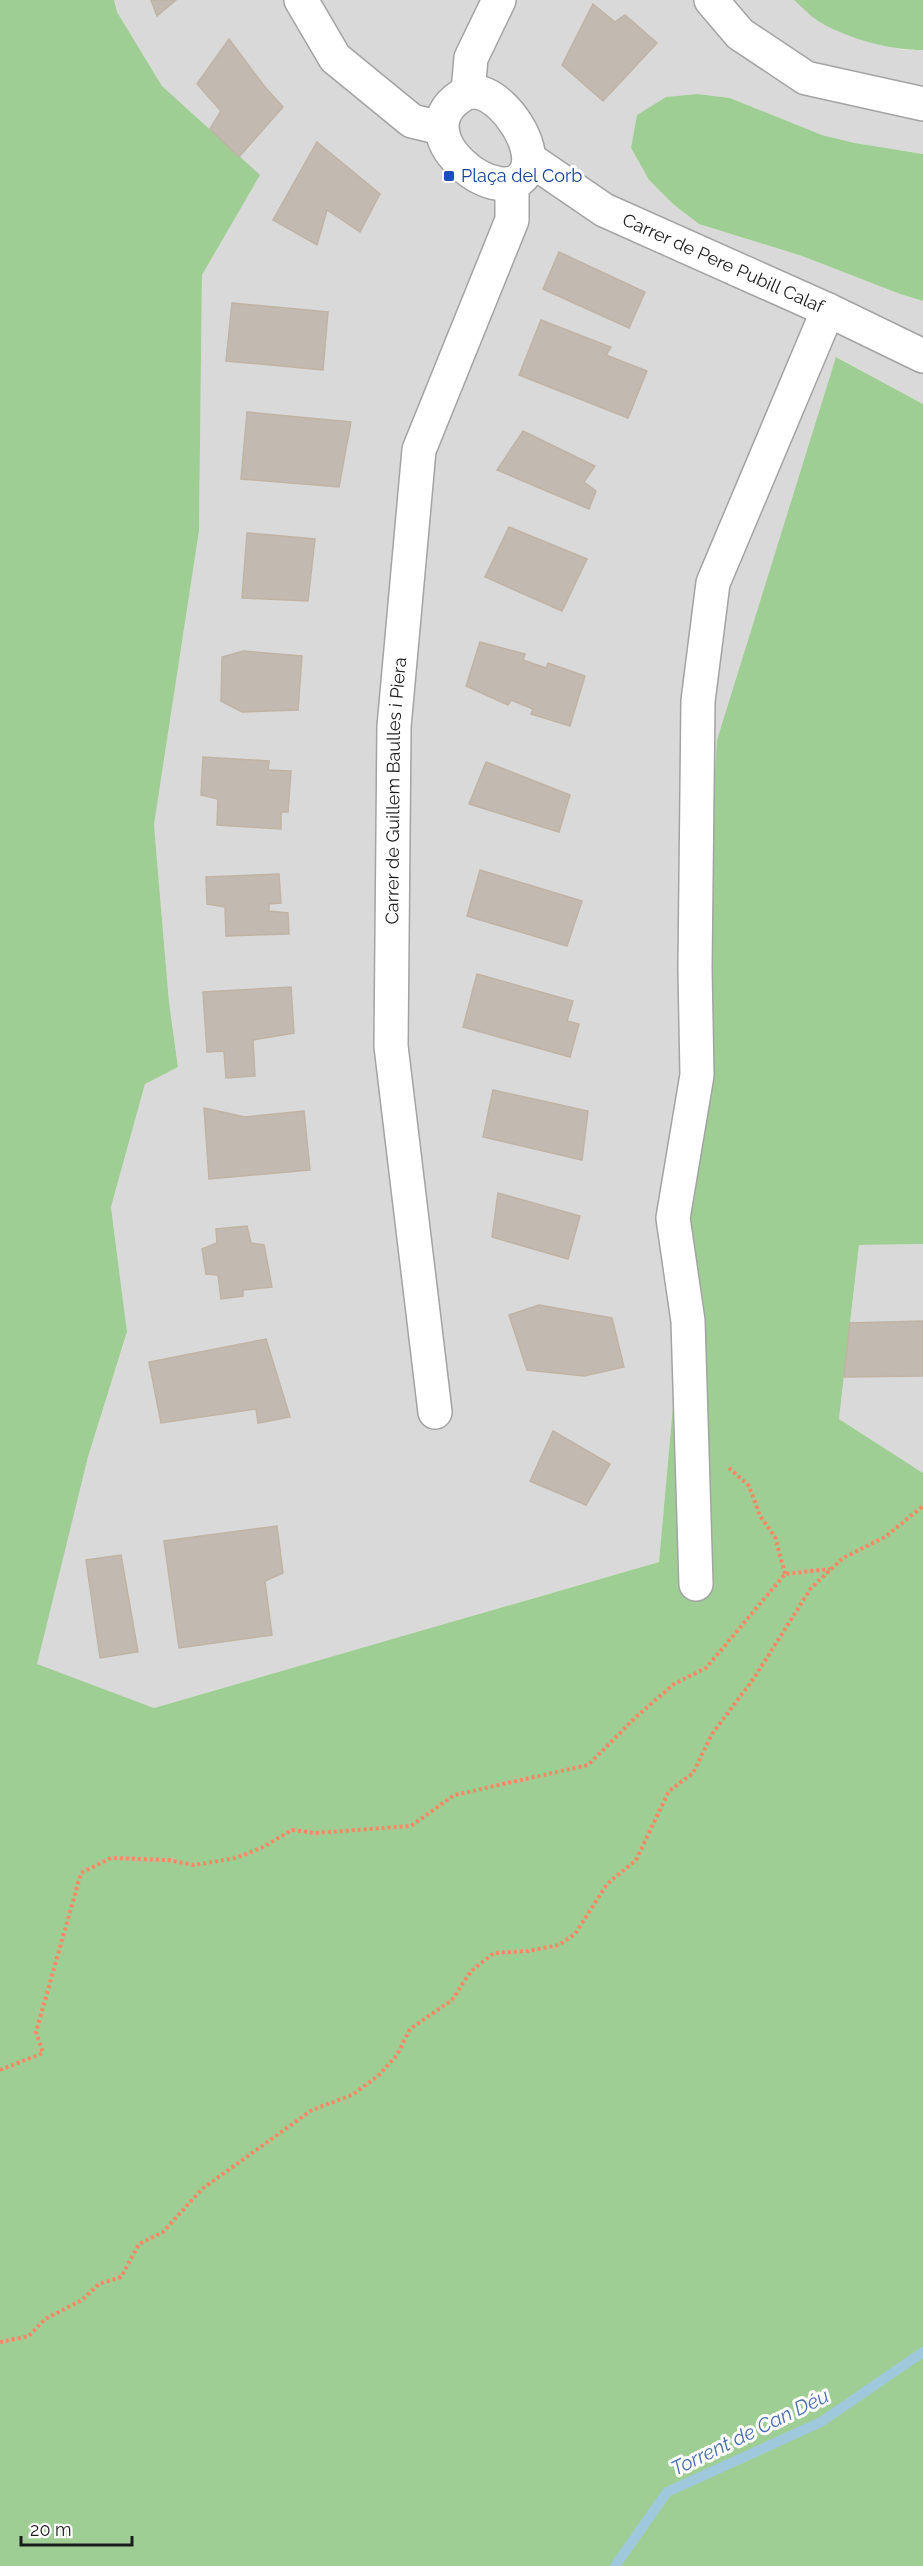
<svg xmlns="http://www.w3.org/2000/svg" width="923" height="2566" font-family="Raleway,sans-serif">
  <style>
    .residential { fill: #dad9d9 }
    .forest { fill: #9fce95 }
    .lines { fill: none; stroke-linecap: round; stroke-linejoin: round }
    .stream { stroke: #a0c8dd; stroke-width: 10 }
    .building { fill: #c2bab1; stroke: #c0b3a4; stroke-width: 1.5 }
    .minor-casing { stroke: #a3a3a3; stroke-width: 36 }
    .path { stroke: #fd8664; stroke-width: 4; stroke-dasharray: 3 3; stroke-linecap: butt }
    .minor { stroke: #fff; stroke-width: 33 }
    .transit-dot { fill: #1a4fb4; stroke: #fff; stroke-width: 2 }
    .labels { text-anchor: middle; stroke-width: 6; stroke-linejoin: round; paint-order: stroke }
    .transit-label { font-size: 18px; fill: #164399; stroke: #fff; text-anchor: start }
    .street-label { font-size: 18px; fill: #1c1c1c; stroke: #fff }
    .water-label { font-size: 20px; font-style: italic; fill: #476ead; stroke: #fff }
  </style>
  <rect width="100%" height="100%" fill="#eeebe1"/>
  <g class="residential">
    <polygon points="114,0 794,0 822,23 863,41 903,50 923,50 923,154 855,143 822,135 730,98 698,94 638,114 631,148 649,180 673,204 699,224 802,256 900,294 923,301 923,404 837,357 697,1075 685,1271 659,1562 154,1708 36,1664 88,1457 127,1333 111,1207 145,1084 178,1066 169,1002 154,825 199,531 202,275 259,175 162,86 117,12"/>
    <polygon points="923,1244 923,1473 839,1419 859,1245"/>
  </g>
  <g class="forest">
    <polygon points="0,0 114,0 117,12 162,86 260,175 202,275 199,531 154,825 169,1002 178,1067 145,1084 111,1207 127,1332 88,1457 37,1664 154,1708 659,1562 685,1271 717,740 836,357 923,404 923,1244 859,1245 839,1419 923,1473 923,2566 0,2566"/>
    <path d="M 794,0 L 923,0 L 923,50 C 889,50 853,40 823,24 C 812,18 803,8 794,0 Z"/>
    <polygon points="698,94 730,98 822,135 855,143 923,154 923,301 900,294 802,256 699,224 673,204 649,180 631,148 637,115 666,97"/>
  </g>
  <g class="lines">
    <polyline class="stream" points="615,2566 667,2492 821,2422 923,2352"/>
  </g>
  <g class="building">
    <polygon points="151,0 176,0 157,16"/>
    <polygon points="593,4 615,22 625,15 657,43 603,101 562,65"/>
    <polygon points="229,39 265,87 283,107 239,157 210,129 221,111 197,84"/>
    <polygon points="317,142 380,194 360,232 327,210 317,245 273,220"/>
    <polygon points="559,252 645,292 629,328 543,289"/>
    <polygon points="232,303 328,312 323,370 226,361"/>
    <polygon points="541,320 611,347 606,355 647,371 628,418 519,375"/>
    <polygon points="247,412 351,422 339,487 241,479"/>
    <polygon points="523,431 595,466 584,482 596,491 589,509 497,470"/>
    <polygon points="509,527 587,559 562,611 485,577"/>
    <polygon points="247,533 315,539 308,601 242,598"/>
    <polygon points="480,642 525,654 523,660 546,668 548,663 585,676 570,726 531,714 533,709 511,700 508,705 466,686"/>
    <polygon points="243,651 302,656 298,710 242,712 221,701 222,657"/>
    <polygon points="203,757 269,761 268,770 291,771 288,812 281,812 281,829 217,825 218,799 201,795"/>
    <polygon points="486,762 570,795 559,832 469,804"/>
    <polygon points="480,870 582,901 567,946 467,916"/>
    <polygon points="279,874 281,903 269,904 269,911 288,913 289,934 226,936 225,907 207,904 206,877"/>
    <polygon points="477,974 573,1001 567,1021 579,1024 570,1057 463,1027"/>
    <polygon points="291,987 294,1033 253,1040 255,1076 226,1078 224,1051 207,1052 203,992"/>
    <polygon points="493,1090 588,1111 582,1160 483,1137"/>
    <polygon points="204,1108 245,1117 304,1111 310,1170 209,1179"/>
    <polygon points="498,1193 580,1216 568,1259 492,1237"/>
    <polygon points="247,1226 251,1243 264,1245 272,1287 243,1290 243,1296 221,1299 218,1275 206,1274 202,1249 217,1243 216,1229"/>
    <polygon points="539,1305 612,1318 624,1367 584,1376 527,1370 509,1315"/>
    <polygon points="923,1321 923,1376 844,1377 850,1323"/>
    <polygon points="266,1339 290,1417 258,1423 256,1409 161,1423 149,1362"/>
    <polygon points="553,1431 610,1464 586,1505 530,1481"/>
    <polygon points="277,1526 283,1573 265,1581 272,1635 179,1648 164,1541"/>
    <polygon points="121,1555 138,1652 100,1658 86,1560"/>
  </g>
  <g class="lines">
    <g class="minor-casing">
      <g id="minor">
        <polyline points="301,0 335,58 412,121 441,128"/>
        <polyline points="711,0 740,34 806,78 923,104"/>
        <path d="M 468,92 C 472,92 478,92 481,93 C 506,100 536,145 527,169 C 508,219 391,131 468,92 Z"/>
        <polyline points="468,92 471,58 499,0"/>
        <path id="s1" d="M 531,160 L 604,210 L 828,310 L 923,356"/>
        <path id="s2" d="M 435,1412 L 391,1046 L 394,727 L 419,450 L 512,220 L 512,184"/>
        <polyline points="696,1584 688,1321 673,1218 697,1075 695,969 698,701 713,583 828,310"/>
      </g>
    </g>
    <g class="path">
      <polyline points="729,1468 749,1486 760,1516 775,1537 785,1574"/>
      <polyline points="0,2070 43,2053 36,2032 81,1873 111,1858 168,1860 194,1865 236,1858 263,1847 292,1830 315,1833 411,1826 454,1795 588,1765 637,1716 674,1684 706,1668 785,1574 830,1569"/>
      <polyline points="0,2342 29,2336 45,2319 82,2300 99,2284 121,2277 139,2244 163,2232 202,2189 312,2110 352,2095 378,2076 397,2055 410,2029 452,2000 471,1971 494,1953 528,1951 559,1945 575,1934 607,1884 636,1860 669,1791 693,1773 712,1734 754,1678 811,1588 843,1558 885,1537 923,1506"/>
    </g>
    <use href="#minor" class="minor"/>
  </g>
  <rect class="transit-dot" x="443" y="170" width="12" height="12" rx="3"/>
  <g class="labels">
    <g class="transit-label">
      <text x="461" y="182">Plaça del Corb</text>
    </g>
    <g class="street-label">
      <text dy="6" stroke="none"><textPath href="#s1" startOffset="219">Carrer de Pere Pubill Calaf</textPath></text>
      <text dy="6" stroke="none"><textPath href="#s2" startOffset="624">Carrer de Guillem Baulles i Piera</textPath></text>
    </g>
    <g class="water-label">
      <text transform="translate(750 2432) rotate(-26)" y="7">Torrent de Can Déu</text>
    </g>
  </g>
  <path d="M21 2536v9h111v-9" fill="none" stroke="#1c1c1c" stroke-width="3"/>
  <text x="30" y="2536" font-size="18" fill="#1c1c1c" stroke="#ffffff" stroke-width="4.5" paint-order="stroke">20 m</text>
</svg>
